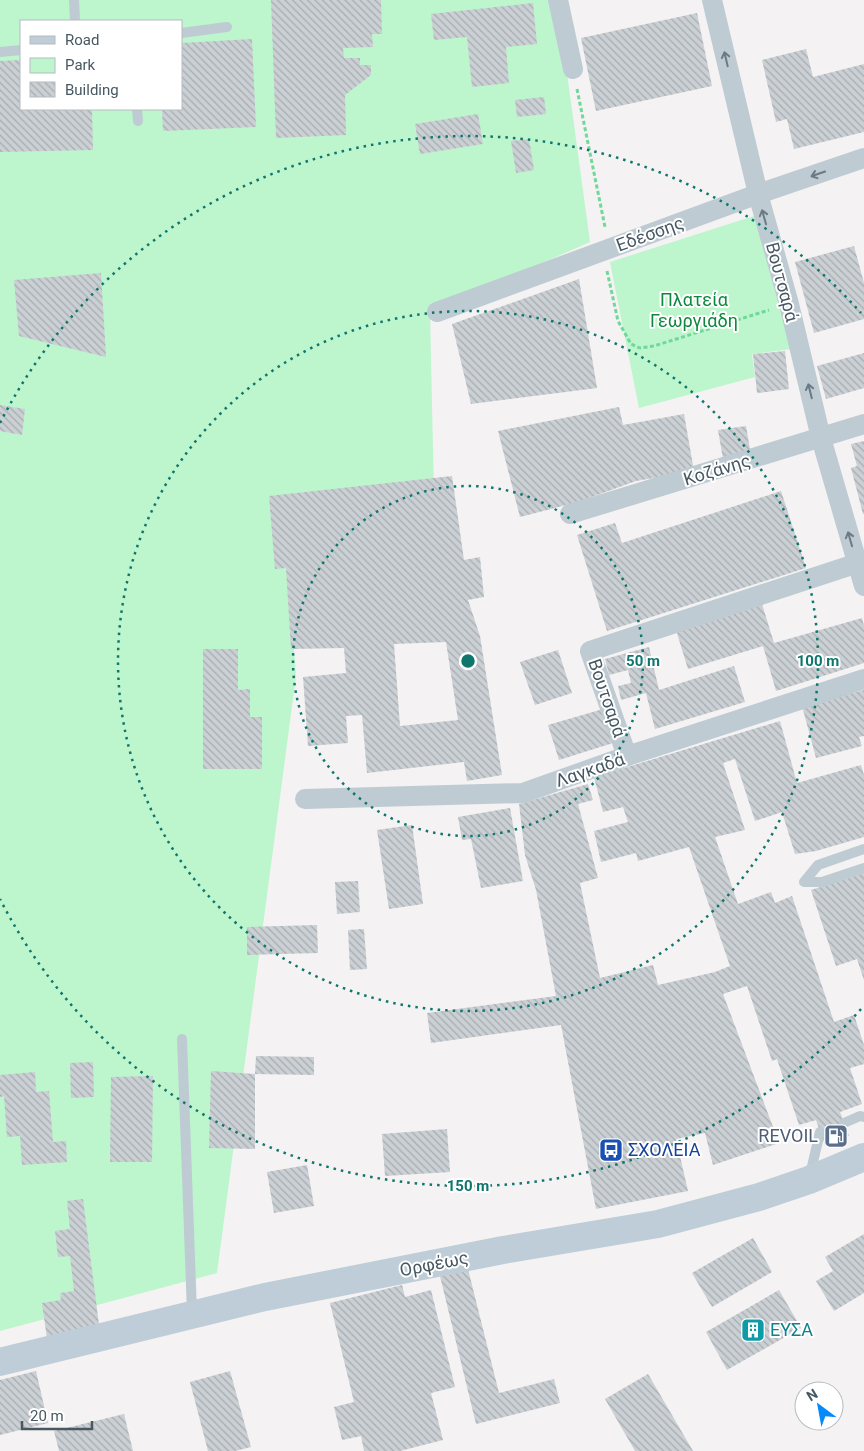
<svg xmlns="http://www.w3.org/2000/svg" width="864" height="1451" font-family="Roboto,sans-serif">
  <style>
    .green { fill: #bdf5cd; fill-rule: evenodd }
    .building { fill: url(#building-back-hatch); fill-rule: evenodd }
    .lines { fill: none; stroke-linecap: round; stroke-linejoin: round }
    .path { stroke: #71d79a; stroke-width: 3; stroke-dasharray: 4 2.5; stroke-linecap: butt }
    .lane { stroke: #becbd3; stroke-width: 10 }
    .street { stroke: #becbd3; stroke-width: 20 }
    .secondary { stroke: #becdd7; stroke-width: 28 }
    .oneway { stroke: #6b7a84 }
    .ring { fill: none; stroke: #0f766e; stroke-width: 2.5; stroke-dasharray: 2.5 5 }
    .labels { text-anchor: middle; stroke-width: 4; stroke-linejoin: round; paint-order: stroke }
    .street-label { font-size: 18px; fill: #475862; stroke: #fff }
    .park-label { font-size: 18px; fill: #0d883e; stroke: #fff }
    .service-label { font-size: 18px; fill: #4e5e75; stroke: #fff; text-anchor: end }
    .transit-label { font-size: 18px; fill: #164399; stroke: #fff; text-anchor: start }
    .culture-label { font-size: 18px; fill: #0d838f; stroke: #fff; text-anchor: start }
    .centre { fill: #0f766e; stroke: #fff; stroke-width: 2.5 }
    .ring-label { font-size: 15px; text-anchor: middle; font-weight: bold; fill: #0f766e; stroke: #fff; stroke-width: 4; stroke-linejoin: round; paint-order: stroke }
  </style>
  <defs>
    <pattern id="building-back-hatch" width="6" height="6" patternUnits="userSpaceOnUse" patternTransform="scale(1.25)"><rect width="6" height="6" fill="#cbd0d5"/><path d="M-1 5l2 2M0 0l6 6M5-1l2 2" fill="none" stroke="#a7acb0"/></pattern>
  </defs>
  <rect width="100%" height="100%" fill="#f4f2f2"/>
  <g class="green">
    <path d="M 0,0 L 557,0 L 590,242 L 430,312 L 434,497 L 284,515 L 296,676 L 217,1273 L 0,1331 ZM 21,21 L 181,21 L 181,109 L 21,109 Z"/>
    <polygon points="757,215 792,349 752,354 755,377 639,408 610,262"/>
  </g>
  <g class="building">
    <polygon points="271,0 381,0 382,34 372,34 373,47 343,48 344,58 360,58 360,65 371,65 371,75 345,95 346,135 276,138"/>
    <polygon points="533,3 537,44 506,47 509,83 472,87 467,37 434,40 431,14"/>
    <polygon points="697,13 712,86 596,111 581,38"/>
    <polygon points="252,39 256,127 163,131 162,109 181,109 181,43"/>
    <polygon points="806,49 813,77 864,64 864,132 794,149 787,119 776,122 762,60"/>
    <polygon points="21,60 21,109 92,109 93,150 0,152 0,61"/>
    <polygon points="544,97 546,114 517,117 515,100"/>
    <polygon points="478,114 483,144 420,154 415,124"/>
    <polygon points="529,139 534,170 516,173 511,141"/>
    <polygon points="854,246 864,283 864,319 814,333 795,262"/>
    <polygon points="101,273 106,357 19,336 14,280"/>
    <polygon points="579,279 597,388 471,404 452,324"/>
    <polygon points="785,351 789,389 757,393 753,354"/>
    <polygon points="864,353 864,388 826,399 817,366"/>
    <polygon points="0,405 25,409 22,435 0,431"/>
    <polygon points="619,407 623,425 684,414 694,471 636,481 578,502 520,517 498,431"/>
    <polygon points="746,426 751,455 723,459 718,430"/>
    <polygon points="864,441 864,514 863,514 851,468 857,466 851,444"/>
    <path d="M 452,476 L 464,560 L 480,557 L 484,597 L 468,600 L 480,636 L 502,775 L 467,781 L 464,762 L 367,773 L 362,715 L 346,716 L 348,743 L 308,746 L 303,677 L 346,673 L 344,648 L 291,649 L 286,568 L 275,569 L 269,496 ZM 446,642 L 458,720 L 400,726 L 394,644 Z"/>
    <polygon points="781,491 806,568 607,631 577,535 615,523 622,543"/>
    <polygon points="762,604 774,643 862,618 864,626 864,663 776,691 763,646 688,669 676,630"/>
    <polygon points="649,647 659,690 734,666 745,702 655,729 646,693 621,700 618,686 631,683 628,670 609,675 605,659"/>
    <polygon points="203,649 238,649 238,690 250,689 250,717 262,717 262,769 203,769"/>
    <polygon points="558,650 572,693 535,705 520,662"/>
    <polygon points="864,690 864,736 859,737 862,746 816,758 802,706"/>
    <polygon points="603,709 613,743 559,760 548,725"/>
    <polygon points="780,721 797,783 861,765 864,775 864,837 816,851 795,854 782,812 755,821 735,759 723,763 745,830 715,837 738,904 771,892 775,903 792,896 834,1022 854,1015 864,1045 864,1064 850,1068 862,1104 840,1112 849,1136 825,1145 816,1120 799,1125 777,1059 772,1061 747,986 723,994 779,1143 713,1165 705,1133 676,1139 688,1191 596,1209 561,1025 431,1043 427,1013 556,996 536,890 525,855 519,804 588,784 593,800 578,804 598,878 580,883 600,978 653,965 658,985 715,972 730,966 689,847 638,861 636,853 601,862 594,831 628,822 623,807 603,812 594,777"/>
    <polygon points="510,808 523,881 481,888 471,839 462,840 458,817"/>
    <polygon points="412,825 423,904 389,909 377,830"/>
    <polygon points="864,873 864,980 857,959 836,966 811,890"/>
    <polygon points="358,881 360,912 337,914 335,882"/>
    <polygon points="317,925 318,953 247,955 247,927"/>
    <polygon points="364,929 367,969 350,970 348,930"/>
    <polygon points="256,1056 314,1057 314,1075 255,1074"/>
    <polygon points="93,1062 94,1097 71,1098 70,1063"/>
    <polygon points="211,1071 255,1074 255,1149 209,1148"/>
    <polygon points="35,1072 36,1092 49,1091 53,1142 66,1141 67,1162 22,1165 20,1136 7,1137 4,1096 0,1097 0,1075"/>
    <polygon points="153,1076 152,1162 110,1162 111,1077"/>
    <polygon points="447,1129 450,1172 385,1176 382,1134"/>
    <polygon points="307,1165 314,1206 274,1213 267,1172"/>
    <polygon points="83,1199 100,1333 47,1339 42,1303 61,1300 60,1293 74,1291 70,1256 58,1257 55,1231 70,1229 67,1201"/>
    <polygon points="864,1234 864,1293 834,1311 816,1281 833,1271 825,1257"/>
    <polygon points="753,1238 772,1272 712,1307 692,1273"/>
    <polygon points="467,1265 499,1393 554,1379 560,1403 476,1424 439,1272"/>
    <polygon points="402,1285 405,1297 431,1290 455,1387 431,1393 443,1440 400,1451 364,1451 361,1436 342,1440 334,1407 354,1402 330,1303"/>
    <polygon points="779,1290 801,1328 727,1370 706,1332"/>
    <polygon points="36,1371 48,1423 0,1435 0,1380"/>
    <polygon points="230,1371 251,1447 235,1451 208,1451 190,1382"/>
    <polygon points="648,1374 693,1451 635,1451 605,1399"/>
    <polygon points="124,1414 133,1451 59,1451 54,1431"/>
  </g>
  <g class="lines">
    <g class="path">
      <polyline points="577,89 605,227"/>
      <polyline points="607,271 618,321 631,344 640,348 654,346 769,310"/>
    </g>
    <g class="lane">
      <polyline points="74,0 75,21"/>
      <polyline points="181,33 227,27"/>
      <polyline points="0,52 21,50"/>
      <polyline points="137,109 138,121"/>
      <polyline points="864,849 818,865 804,882 822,882 864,868"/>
      <polyline points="182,1039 192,1313"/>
      <polyline points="844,1123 860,1116 864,1117"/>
      <polyline points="810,1175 820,1132"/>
    </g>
    <g class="street">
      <polyline points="558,0 573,69"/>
      <polyline points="712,0 758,194 789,304 821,438 864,586"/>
      <polyline points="437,312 758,194 864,158"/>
      <polyline points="570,514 864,424"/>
      <polyline points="627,756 590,651 858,563"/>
      <polyline points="305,799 523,793 627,756 864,679"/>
    </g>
    <polyline class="secondary" points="0,1362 265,1297 503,1250 658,1224 759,1197 809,1180 864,1157"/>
  </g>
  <defs><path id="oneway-shaft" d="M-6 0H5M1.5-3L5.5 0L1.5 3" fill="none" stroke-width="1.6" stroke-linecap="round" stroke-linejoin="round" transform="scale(1.25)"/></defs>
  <g class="oneway">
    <use href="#oneway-shaft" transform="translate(726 59) rotate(-103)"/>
    <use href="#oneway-shaft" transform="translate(818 174) rotate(161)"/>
    <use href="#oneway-shaft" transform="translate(764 217) rotate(-106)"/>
    <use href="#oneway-shaft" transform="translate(810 391) rotate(-104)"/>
    <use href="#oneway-shaft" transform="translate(850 539) rotate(-106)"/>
  </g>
  <g class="ring">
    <circle cx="468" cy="661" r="175"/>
    <circle cx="468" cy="661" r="350"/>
    <path d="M861 1009A525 525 0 0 1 0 899M0 423A525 525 0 0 1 861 313"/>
  </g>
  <defs>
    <g id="fuel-square" transform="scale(1.25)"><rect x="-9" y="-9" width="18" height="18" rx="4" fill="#5c6f8a" stroke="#fff"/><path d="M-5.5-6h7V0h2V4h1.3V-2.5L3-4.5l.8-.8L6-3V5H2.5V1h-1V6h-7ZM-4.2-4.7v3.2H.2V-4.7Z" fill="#fff"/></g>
    <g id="bus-square" transform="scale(1.25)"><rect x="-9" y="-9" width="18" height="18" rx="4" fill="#1a4fb4" stroke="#fff"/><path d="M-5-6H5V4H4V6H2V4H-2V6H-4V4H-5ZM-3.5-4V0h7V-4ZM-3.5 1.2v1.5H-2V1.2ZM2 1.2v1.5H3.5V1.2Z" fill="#fff"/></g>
    <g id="building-square" transform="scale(1.25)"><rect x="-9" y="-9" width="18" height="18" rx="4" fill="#0f9aa8" stroke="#fff"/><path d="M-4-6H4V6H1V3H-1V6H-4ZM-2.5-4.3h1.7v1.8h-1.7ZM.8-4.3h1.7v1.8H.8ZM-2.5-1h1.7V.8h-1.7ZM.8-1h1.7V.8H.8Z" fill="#fff"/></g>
  </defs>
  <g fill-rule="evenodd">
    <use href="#fuel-square" x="836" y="1136"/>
    <use href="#bus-square" x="611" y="1150"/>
    <use href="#building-square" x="753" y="1330"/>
  </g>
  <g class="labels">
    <g class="street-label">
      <text transform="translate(650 234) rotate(-20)" y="6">Εδέσσης</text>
      <text transform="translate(782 282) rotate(75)" y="6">Βουτσαρά</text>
      <text transform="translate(717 470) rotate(-17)" y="6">Κοζάνης</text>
      <text transform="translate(607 698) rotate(71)" y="6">Βουτσαρά</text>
      <text transform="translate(590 770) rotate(-19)" y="6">Λαγκαδά</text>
      <text transform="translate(434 1264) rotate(-11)" y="6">Ορφέως</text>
    </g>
    <g class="park-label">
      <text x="694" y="306">Πλατεία<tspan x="694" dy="21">Γεωργιάδη</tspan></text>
    </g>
    <g class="service-label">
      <text x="818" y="1142">REVOIL</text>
    </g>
    <g class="transit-label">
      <text x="628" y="1156">ΣΧΟΛΕΙΑ</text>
    </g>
    <g class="culture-label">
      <text x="770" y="1336">ΕΥΣΑ</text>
    </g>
  </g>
  <circle cx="468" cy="661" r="8" class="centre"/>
  <g class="ring-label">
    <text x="643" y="666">50 m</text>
    <text x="818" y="666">100 m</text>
    <text x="468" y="1191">150 m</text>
  </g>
  <rect x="20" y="20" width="162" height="90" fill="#ffffff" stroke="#b5bcc0"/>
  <rect x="30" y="36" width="25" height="8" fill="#becdd7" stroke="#b5bcc0"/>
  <text x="65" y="45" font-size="15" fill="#475862">Road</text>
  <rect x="30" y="58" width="25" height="15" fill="#bdf5cd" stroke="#b5bcc0"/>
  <text x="65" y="70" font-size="15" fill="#475862">Park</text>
  <rect x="30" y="82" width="25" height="15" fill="url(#building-back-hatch)" stroke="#b5bcc0"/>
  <text x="65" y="95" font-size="15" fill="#475862">Building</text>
  <g transform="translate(819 1406) rotate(328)"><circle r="24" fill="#ffffff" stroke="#b5bcc0"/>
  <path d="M0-4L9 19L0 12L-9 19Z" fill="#0689fa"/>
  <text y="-8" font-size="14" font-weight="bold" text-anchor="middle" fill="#475862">N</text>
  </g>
  <path d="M22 1421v8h70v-8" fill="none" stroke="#475862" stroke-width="2.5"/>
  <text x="30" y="1421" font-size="15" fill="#475862" stroke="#ffffff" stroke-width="4" paint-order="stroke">20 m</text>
</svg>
